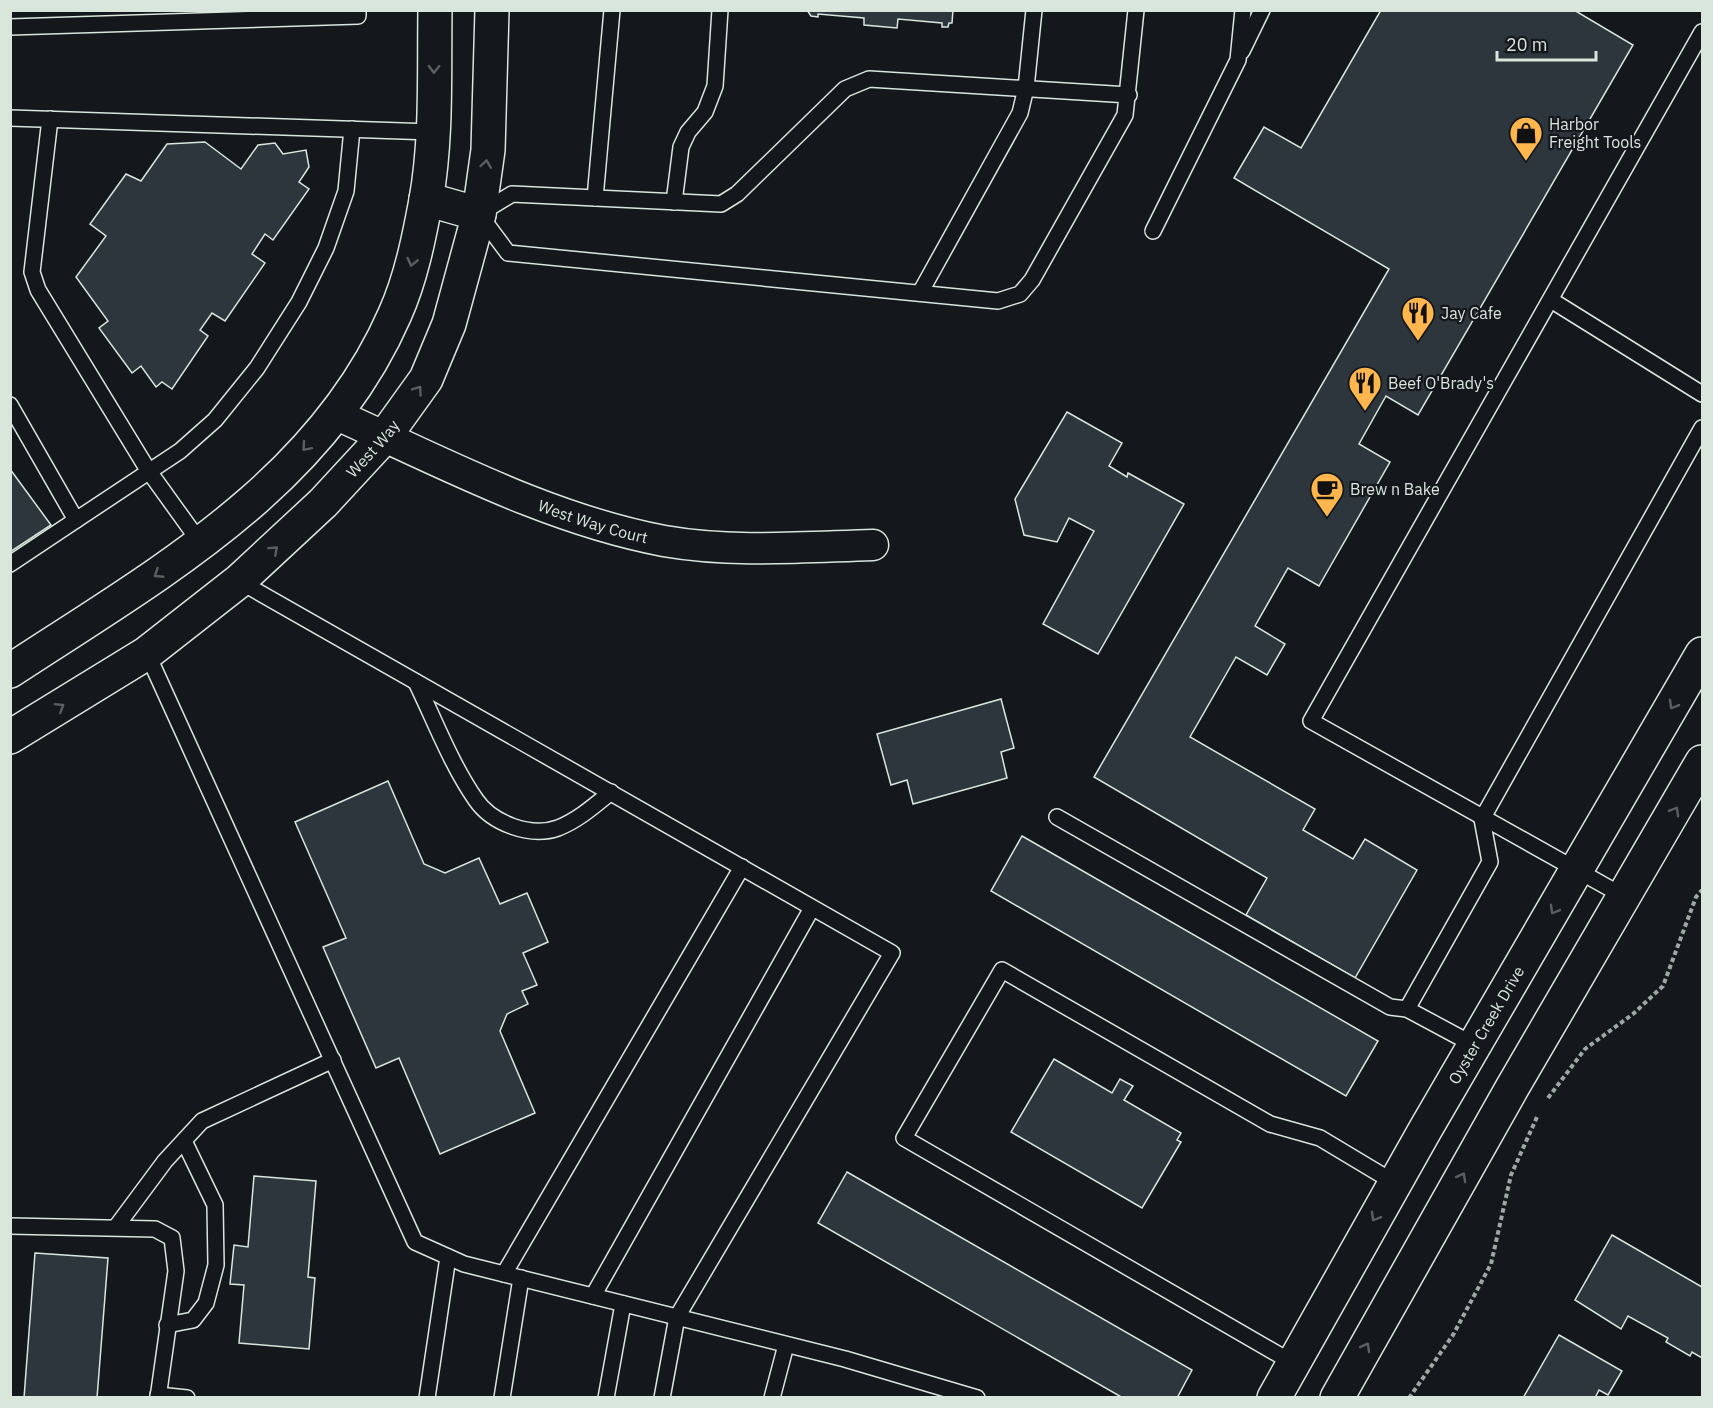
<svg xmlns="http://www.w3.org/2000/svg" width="1713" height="1408" font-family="'IBM Plex Sans',sans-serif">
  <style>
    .building { fill: #2c363c; stroke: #d8e6dc; stroke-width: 1.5 }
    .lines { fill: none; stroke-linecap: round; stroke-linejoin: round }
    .lane-casing { stroke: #d8e6dc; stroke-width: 18 }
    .street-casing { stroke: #d8e6dc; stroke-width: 33 }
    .secondary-casing { stroke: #d8e6dc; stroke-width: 36 }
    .path { stroke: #9da8a2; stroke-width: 4; stroke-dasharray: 4.5 3; stroke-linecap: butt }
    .lane { stroke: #14181c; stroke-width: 15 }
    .street { stroke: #14181c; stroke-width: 30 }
    .secondary { stroke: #14181c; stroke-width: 33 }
    .oneway { stroke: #59605f }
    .labels { text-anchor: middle; stroke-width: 4.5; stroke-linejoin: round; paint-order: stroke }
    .poi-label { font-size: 16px; fill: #d8e6dc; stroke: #14181c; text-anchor: start }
    .street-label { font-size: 16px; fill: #d8e6dc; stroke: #14181c }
  </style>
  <rect width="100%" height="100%" fill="#14181c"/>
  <g class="building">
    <polygon points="807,10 953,10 952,23 949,23 948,27 942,27 942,23 898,19 897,28 864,25 864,18 818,14 818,17 811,16"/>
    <polygon points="1381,10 1574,10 1633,45 1418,415 1386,396 1359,444 1390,462 1319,586 1288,568 1255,626 1285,644 1267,675 1236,657 1190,737 1315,809 1303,830 1353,859 1365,839 1417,870 1355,978 1246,915 1267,878 1094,777 1389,269 1234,178 1264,127 1301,148"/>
    <polygon points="205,142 241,169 258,145 275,143 283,154 306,150 309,167 299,182 309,189 273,240 265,234 252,254 265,263 225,321 212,313 200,330 208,336 172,389 162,382 156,387 141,366 132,373 99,328 108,321 76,277 106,236 90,224 126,174 141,181 167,144"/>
    <polygon points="1067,412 1122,443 1109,466 1127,477 1128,473 1184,504 1098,654 1043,624 1094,531 1069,518 1057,542 1024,535 1015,499"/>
    <polygon points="10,469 51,525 10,552"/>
    <polygon points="1001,699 1014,748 1001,752 1007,778 913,804 907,780 891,785 877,734"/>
    <polygon points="388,781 424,864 445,873 479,858 500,904 527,893 548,942 523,953 537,985 522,991 528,1004 507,1014 500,1031 535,1113 440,1154 399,1058 376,1068 323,947 346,938 295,822"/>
    <polygon points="1022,836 1378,1041 1346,1096 991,891"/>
    <polygon points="1054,1059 1112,1093 1120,1079 1133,1086 1124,1100 1181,1133 1177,1140 1181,1142 1142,1208 1011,1132"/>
    <polygon points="847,1172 1192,1370 1177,1398 1123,1398 818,1223"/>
    <polygon points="254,1176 316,1181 308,1277 315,1278 309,1349 239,1343 244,1285 230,1284 234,1245 248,1247"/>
    <polygon points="1612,1235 1702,1287 1702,1358 1692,1352 1690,1356 1666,1342 1668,1338 1628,1316 1621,1329 1575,1300"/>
    <polygon points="35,1253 108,1258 97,1398 24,1398"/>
    <polygon points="1559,1335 1622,1371 1608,1395 1599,1390 1595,1398 1523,1398"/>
  </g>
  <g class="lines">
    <g class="lane-casing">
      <g id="lane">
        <polyline points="10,27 358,16 358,10"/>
        <polyline points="1242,51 1262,10"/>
        <polyline points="1129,95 869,79 845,89 737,194 721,204 512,194 479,214 508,253 998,301 1020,294 1032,280 1125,115 1136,10"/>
        <polyline points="10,118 432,132"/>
        <polyline points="50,119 32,272 38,290 148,470 202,545"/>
        <polyline points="595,198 612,10"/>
        <polyline points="674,202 681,147 688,132 705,112 715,86 720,10"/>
        <polyline points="1153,231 1238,60 1243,10"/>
        <polyline points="920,293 1020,113 1026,88 1034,10"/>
        <polyline points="1551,300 1702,394"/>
        <polyline points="10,405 76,520 180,451 215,420 257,368 299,302 326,248 346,191 352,129"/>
        <polyline points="10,564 76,520"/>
        <polyline points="239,581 892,953 677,1317 662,1398"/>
        <polyline points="147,653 415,1242 464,1264 845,1359 977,1398"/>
        <path d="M 416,682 C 435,721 451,764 476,800 C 492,823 530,838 558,828 C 578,820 594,806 611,792"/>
        <polyline points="1057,817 1390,1007 1407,1009 1490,862 1482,819 1702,428"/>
        <polyline points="1625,897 1311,721 1702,32"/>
        <polyline points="1407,1009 1474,1045"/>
        <polyline points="10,1226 155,1229 172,1238 176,1271 158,1398"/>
        <polyline points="116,1227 165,1161 202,1121 333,1060"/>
        <polyline points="504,1274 742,867"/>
        <polyline points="593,1296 812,908"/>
        <polyline points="167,1325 193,1320 206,1303 216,1265 215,1205 184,1141"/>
        <polyline points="1293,1363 904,1138 1002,970 1270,1124 1320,1138 1395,1183"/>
        <polyline points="158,1395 187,1398"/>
        <polyline points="427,1398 448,1257"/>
        <polyline points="502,1398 521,1278"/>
        <polyline points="606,1398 623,1304"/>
        <polyline points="772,1398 786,1345"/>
      </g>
    </g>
    <g class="street-casing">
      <g id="street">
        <path id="s1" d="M 335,414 C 442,462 548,519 664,541 C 733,553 804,547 873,545"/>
      </g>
    </g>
    <g class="secondary-casing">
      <g id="secondary">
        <polyline points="426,199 479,214"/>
        <path d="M 10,671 C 158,574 321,484 395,314 C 411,278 419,238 426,200 C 437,139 434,73 435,10"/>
        <path id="s2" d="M 10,737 L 147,653 L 239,581 L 323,503 L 385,436 L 426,379 L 449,324 L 479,214 L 488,150 L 492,10"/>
        <path id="s3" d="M 1274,1398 L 1425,1130 L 1702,654"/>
        <polyline points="1337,1398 1512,1088 1702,762"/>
      </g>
    </g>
    <g class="path">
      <polyline points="1548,1098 1585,1049 1633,1014 1663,986 1696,897 1702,890"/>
      <polyline points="1409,1398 1453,1335 1491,1264 1511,1175 1537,1117"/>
    </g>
    <use href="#lane" class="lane"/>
    <use href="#street" class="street"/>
    <use href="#secondary" class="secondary"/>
  </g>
  <defs><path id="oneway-chevron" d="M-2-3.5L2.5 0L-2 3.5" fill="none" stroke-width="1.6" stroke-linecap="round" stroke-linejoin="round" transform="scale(1.5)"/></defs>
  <g class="oneway">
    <use href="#oneway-chevron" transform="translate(434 69) rotate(91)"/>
    <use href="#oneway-chevron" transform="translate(486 164) rotate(-82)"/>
    <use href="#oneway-chevron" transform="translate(412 262) rotate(103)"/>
    <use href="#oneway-chevron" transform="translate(418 390) rotate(-55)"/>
    <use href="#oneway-chevron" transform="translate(306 447) rotate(131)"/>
    <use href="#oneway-chevron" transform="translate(274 550) rotate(-42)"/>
    <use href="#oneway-chevron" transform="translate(158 574) rotate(147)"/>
    <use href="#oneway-chevron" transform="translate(1673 705) rotate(120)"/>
    <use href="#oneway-chevron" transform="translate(60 707) rotate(-32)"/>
    <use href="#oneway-chevron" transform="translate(1675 811) rotate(-60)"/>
    <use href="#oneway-chevron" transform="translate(1554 910) rotate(120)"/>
    <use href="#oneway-chevron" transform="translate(1462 1177) rotate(-61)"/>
    <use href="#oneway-chevron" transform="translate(1375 1217) rotate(120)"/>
    <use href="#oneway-chevron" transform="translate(1366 1347) rotate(-61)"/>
  </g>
  <defs>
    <g id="shop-pin" transform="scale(1.725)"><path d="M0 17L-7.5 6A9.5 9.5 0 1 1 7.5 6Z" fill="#ffb74d" stroke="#14181c"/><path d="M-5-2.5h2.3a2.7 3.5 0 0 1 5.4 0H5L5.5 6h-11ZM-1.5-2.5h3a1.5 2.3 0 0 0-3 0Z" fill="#111"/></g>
    <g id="restaurant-pin" transform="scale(1.725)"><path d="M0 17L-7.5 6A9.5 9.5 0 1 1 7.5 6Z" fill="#ffb74d" stroke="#14181c"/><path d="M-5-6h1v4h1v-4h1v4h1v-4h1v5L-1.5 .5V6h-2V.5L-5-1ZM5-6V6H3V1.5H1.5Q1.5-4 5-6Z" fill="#111"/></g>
    <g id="cafe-pin" transform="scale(1.725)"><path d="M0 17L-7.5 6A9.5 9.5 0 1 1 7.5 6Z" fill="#ffb74d" stroke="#14181c"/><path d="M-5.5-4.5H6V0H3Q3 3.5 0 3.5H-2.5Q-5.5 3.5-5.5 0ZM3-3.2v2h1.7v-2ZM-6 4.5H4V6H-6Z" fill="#111"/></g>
  </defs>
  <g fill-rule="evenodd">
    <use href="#shop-pin" x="1526" y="133"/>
    <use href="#restaurant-pin" x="1418" y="313"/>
    <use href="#restaurant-pin" x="1365" y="383"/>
    <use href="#cafe-pin" x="1327" y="489"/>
  </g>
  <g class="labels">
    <g class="poi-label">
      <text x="1549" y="130">Harbor<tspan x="1549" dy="18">Freight Tools</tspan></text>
      <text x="1441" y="319">Jay Cafe</text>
      <text x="1388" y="389">Beef O'Brady's</text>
      <text x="1350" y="495">Brew n Bake</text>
    </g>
    <g class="street-label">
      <text dy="6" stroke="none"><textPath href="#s2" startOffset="466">West Way</textPath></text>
      <text dy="6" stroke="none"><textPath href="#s1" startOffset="280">West Way Court</textPath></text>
      <text dy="6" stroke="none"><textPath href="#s3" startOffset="429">Oyster Creek Drive</textPath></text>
    </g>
  </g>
  <rect width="1713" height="1408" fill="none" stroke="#d8e6dc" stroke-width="24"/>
  <path d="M1497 51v9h99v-9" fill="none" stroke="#d8e6dc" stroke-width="3"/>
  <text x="1506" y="51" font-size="18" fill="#d8e6dc" stroke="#14181c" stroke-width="4.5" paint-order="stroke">20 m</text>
</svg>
